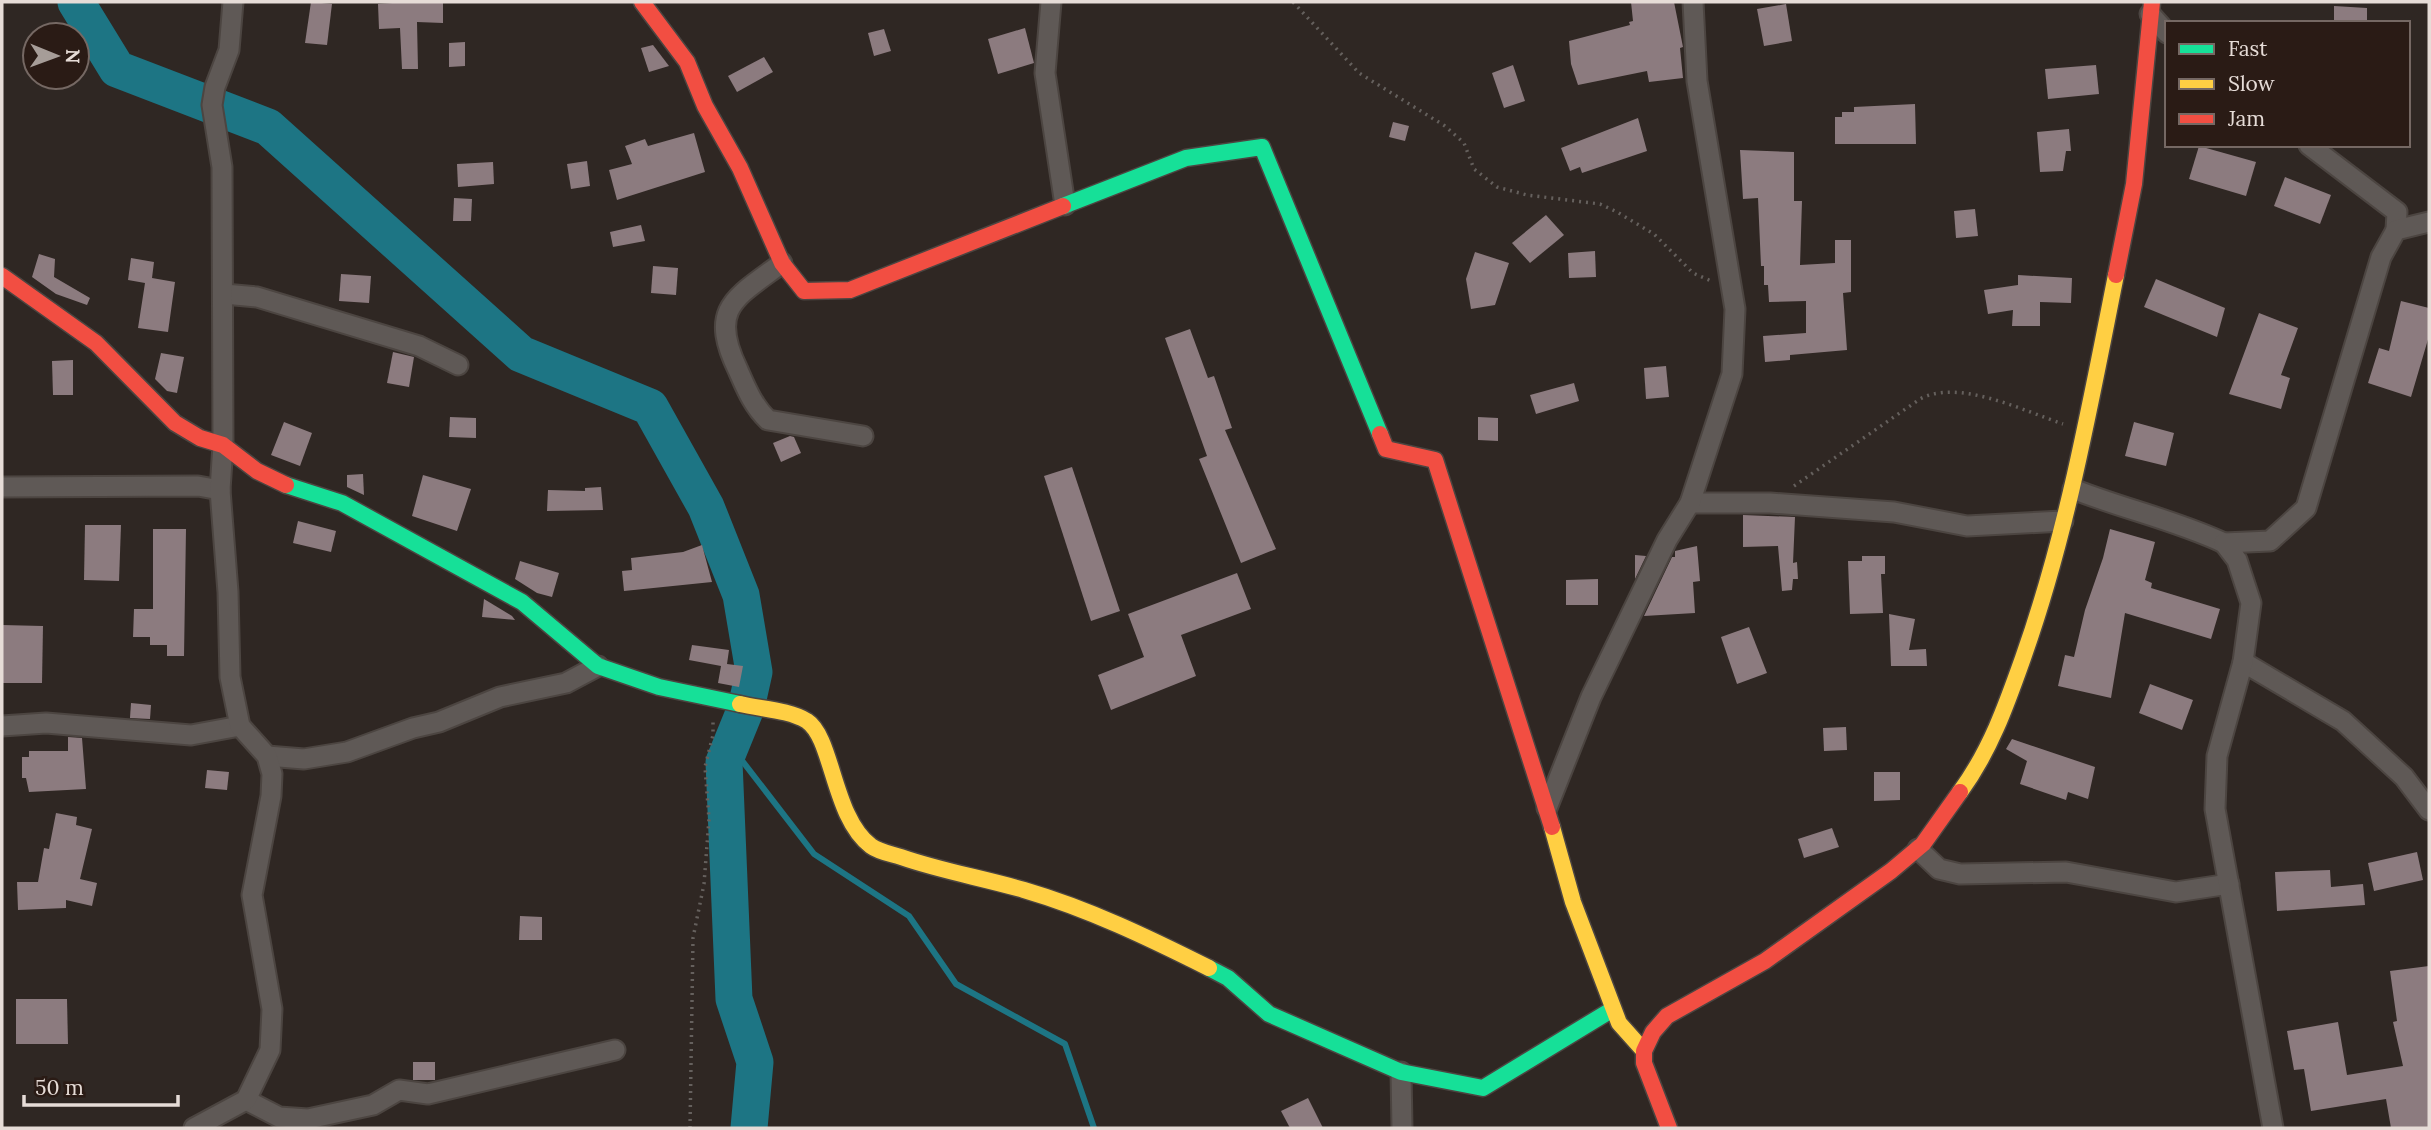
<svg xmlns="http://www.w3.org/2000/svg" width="2431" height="1130" font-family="Lora,serif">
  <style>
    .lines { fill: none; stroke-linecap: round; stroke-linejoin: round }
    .stream { stroke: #1d7584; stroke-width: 6 }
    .river { stroke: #1d7584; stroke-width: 37 }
    .building { fill: #8c7b7f }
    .street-casing { stroke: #4c4541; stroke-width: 23 }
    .fast-casing { stroke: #4c4541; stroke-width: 19 }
    .slow-casing { stroke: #4c4541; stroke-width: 19 }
    .jam-casing { stroke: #4c4541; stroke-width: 19 }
    .path { stroke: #65605d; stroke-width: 3.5; stroke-dasharray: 2 5; stroke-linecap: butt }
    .street { stroke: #5f5956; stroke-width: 19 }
    .fast { stroke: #16e098; stroke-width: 16 }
    .slow { stroke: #ffcf43; stroke-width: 16 }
    .jam { stroke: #f24e42; stroke-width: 16 }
  </style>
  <rect width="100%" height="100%" fill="#2f2723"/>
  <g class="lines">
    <polyline class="stream" points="730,745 814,854 909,916 956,984 1065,1044 1094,1128"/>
    <polyline class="river" points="76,2 117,69 268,127 521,354 650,407 706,507 741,595 754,672 746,708 724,762 734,999 755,1062 749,1128"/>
  </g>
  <g class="building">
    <polygon points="311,2 332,4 327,45 305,43"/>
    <polygon points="407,2 443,2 443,23 417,22 418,69 402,69 400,28 379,29 378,4"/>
    <polygon points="1631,2 1674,2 1683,47 1680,48 1683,78 1649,82 1647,71 1578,85 1571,64 1569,41 1630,25 1629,22 1633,21"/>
    <polygon points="1786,4 1792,41 1764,46 1757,9"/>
    <polygon points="2334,6 2367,8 2367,23 2334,23"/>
    <polygon points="1025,28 1034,63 998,74 988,39"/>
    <polygon points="884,29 891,51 874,56 868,33"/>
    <polygon points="465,42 465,66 449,67 449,43"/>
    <polygon points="653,45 669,66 649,72 641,48"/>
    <polygon points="764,57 773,72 737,92 728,76"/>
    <polygon points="1513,65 1525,101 1504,108 1492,73"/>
    <polygon points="2096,65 2099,94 2048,99 2045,69"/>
    <polygon points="1915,104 1916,144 1835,144 1835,117 1842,117 1842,112 1854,112 1854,107"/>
    <polygon points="1638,118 1647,151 1582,173 1580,167 1570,171 1561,148"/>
    <polygon points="1393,122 1409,126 1405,141 1389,137"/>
    <polygon points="2069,129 2071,151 2066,151 2063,171 2040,172 2037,132"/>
    <polygon points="694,133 705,172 617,200 609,170 632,164 625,146 645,139 648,146"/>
    <polygon points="2199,146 2256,162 2246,196 2189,179"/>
    <polygon points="1740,150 1794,152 1794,201 1802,201 1800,265 1835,263 1835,240 1851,240 1851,292 1843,293 1847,350 1790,355 1790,360 1765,362 1763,336 1806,333 1806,301 1769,302 1768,285 1764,285 1764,266 1761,266 1758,198 1743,199"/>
    <polygon points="587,161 590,186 571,189 567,164"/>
    <polygon points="493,162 494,184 458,187 457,164"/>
    <polygon points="2285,177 2331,195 2320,224 2274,206"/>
    <polygon points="454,198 472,199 471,221 453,221"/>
    <polygon points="1975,209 1978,236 1956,238 1954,211"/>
    <polygon points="1546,215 1564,235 1530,263 1512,243"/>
    <polygon points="641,225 645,241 613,247 610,232"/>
    <polygon points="1595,251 1596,277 1569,278 1568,253"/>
    <polygon points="1475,252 1509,263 1495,305 1471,309 1466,279"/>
    <polygon points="39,254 55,259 54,277 90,298 87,305 56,294 32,277"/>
    <polygon points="131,258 154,262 152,278 175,282 168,332 138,328 145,283 128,280"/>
    <polygon points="653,266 678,268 676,295 651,293"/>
    <polygon points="341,274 371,276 369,303 339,301"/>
    <polygon points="2018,275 2072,278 2071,303 2040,302 2040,326 2012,326 2013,310 1988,314 1984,290 2018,285"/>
    <polygon points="2156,279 2225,308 2217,337 2144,307"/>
    <polygon points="2401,301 2429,308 2429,336 2411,397 2368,383 2379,348 2389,351"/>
    <polygon points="2259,313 2298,328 2281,375 2290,378 2281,409 2229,394"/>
    <polygon points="1190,329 1208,378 1214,376 1232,428 1225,430 1276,549 1241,563 1199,459 1207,456 1165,338"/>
    <polygon points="393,352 414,357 409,387 387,383"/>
    <polygon points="161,353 184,357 177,393 167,391 155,379"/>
    <polygon points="73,360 73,395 53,395 52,361"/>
    <polygon points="1666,366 1669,397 1646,399 1644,368"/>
    <polygon points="1574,383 1579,401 1536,414 1530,395"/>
    <polygon points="450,417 476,418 476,438 449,437"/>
    <polygon points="1478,417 1498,418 1498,441 1478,440"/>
    <polygon points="284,422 312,433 300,466 271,455"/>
    <polygon points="2134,422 2174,433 2166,466 2125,456"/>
    <polygon points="790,436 794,437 801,453 781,462 773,443"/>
    <polygon points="1072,467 1120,611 1091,621 1044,476"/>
    <polygon points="363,474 364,495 347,487 347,475"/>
    <polygon points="423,475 471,489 457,531 412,516"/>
    <polygon points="601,487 603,510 547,511 548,490 585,491 585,488"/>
    <polygon points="1743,515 1795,517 1793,563 1797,562 1798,579 1793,579 1792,590 1782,591 1778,546 1743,547"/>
    <polygon points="298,521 336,531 331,552 293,543"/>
    <polygon points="85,525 121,525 119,581 84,580"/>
    <polygon points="153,529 186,529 184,656 167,656 167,645 150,645 150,637 133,637 134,609 153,609"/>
    <polygon points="2110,529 2155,542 2145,580 2152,583 2151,588 2220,609 2211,639 2125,613 2111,698 2058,686 2065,655 2074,657 2085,610 2103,558"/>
    <polygon points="702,545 712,582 624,591 622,571 632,570 631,558 683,552"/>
    <polygon points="1697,546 1700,581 1693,582 1695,613 1644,616 1672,557 1675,557 1675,551"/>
    <polygon points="1635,555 1646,556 1635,579"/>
    <polygon points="1862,556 1885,556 1885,574 1881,574 1883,613 1850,614 1848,561 1862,561"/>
    <polygon points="520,561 559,573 552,597 537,593 515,579"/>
    <polygon points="1237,573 1251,609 1181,635 1196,676 1111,710 1098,675 1144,657 1128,614"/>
    <polygon points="1598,579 1598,605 1566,605 1566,580"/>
    <polygon points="484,599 512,616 515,620 482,617"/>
    <polygon points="1889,614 1915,619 1909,650 1926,649 1927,666 1891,666"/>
    <polygon points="2,625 43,626 42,683 2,683"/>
    <polygon points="1749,627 1767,673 1737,684 1721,637"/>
    <polygon points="692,645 729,650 727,664 743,666 739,687 718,683 721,666 689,660"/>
    <polygon points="2150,684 2193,700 2182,730 2139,713"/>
    <polygon points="131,703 151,705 150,719 130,718"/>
    <polygon points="1846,727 1847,750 1824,751 1823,728"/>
    <polygon points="68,737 82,738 86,789 29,792 26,778 22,778 22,757 29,757 29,751 68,751"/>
    <polygon points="2012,739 2095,767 2088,799 2068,792 2066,800 2020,784 2027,761 2006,749"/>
    <polygon points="207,770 229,772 227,790 205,788"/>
    <polygon points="1874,772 1900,772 1900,800 1874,801"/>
    <polygon points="56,813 77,817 76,825 92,829 80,879 97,883 92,906 66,900 66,908 18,910 17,882 38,882 44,848 49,849"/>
    <polygon points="1832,828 1839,847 1804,858 1798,839"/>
    <polygon points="2417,852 2423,880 2374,891 2368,863"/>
    <polygon points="2330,870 2331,887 2363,884 2365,905 2277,911 2275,872"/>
    <polygon points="520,916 542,917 542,940 519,940"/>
    <polygon points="2429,966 2429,1128 2391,1128 2386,1099 2311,1111 2304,1069 2294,1070 2287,1031 2338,1022 2347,1075 2403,1066 2393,1022 2397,1021 2390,971"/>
    <polygon points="16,999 67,999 68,1044 16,1044"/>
    <rect x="413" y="1062" width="22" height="18"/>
    <polygon points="1308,1098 1323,1128 1290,1128 1281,1111"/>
  </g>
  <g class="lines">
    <g class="street-casing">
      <g id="street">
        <polyline points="1051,2 1045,73 1065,205"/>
        <polyline points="2150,14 2167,33"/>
        <polyline points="2309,145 2397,212 2396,230"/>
        <path d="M 782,263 C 735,298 708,308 738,370 C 746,388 753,406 768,420 L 863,436"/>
        <polyline points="224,294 257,297 419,346 458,365"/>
        <polyline points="2,487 198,486 220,490"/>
        <path d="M 2073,489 C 2123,509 2175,520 2224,543"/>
        <polyline points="1690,503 1770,503 1894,512 1967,526 2063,521"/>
        <polyline points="2243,662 2343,721 2404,777 2429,810"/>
        <polyline points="2,726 46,723 191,735 240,726"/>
        <polyline points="267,756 304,759 347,752 413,728 439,722 500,697 566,683 598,666"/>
        <polyline points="1547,808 1591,697 1667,540 1690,503 1732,374 1735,309 1697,81 1693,2"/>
        <polyline points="1918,849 1939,869 1960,874 2066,872 2176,892 2229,884"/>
        <polyline points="1401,1072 1402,1128"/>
        <polyline points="246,1100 279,1117 308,1119 373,1105 399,1090 428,1094 615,1050"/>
        <polyline points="194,1128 246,1100 270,1050 272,1009 252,895 271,796 272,774 267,756 240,726 230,677 228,592 220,490 223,445 222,167 212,105 215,87 229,50 233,2"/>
        <polyline points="2273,1128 2215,809 2217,756 2243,662 2251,603 2237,560 2224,543 2270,541 2306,508 2381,257 2396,230 2429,222"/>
      </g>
    </g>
    <g class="fast-casing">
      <g id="fast">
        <polyline points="1063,206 1186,158 1262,147 1380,434"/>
        <polyline points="286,485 342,503 522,602 598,666 659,687 740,704"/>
        <polyline points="1209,968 1228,978 1269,1014 1401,1072 1483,1088 1613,1009"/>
      </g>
    </g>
    <g class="slow-casing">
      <g id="slow">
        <path d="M 740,704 C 761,709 789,710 807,721 C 833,738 833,818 871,846 C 879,852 892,854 901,857 C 941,871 983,878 1024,890 C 1089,909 1149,938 1209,968"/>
        <path d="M 1960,792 C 1990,751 2006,706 2023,658 C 2067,534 2090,405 2116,275"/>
        <polyline points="1552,827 1573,902 1619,1023 1644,1051"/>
      </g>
    </g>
    <g class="jam-casing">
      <g id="jam">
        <polyline points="642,2 687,62 705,106 740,168 782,263 804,291 850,290 1063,206"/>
        <polyline points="2116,275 2134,184 2152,2"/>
        <polyline points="2,276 96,343 175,423 200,438 223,445 257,471 286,485"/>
        <polyline points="1380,434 1386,449 1435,460 1552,827"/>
        <polyline points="1669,1128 1644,1063 1644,1051 1653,1032 1667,1016 1765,961 1891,871 1923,844 1960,792"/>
      </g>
    </g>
    <g class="path">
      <polyline points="1293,2 1359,73 1445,126 1464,143 1474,169 1497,187 1527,195 1600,204 1617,212 1654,234 1693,273 1711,281"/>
      <path d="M 1794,486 L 1920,399 C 1958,378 2024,411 2063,424"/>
      <polyline points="690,1128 693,938 704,884 709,819 705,767 713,735 713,722"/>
    </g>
    <use href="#street" class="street"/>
    <use href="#fast" class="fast"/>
    <use href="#slow" class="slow"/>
    <use href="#jam" class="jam"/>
  </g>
  <rect width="2431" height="1130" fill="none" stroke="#e6dcd7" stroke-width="7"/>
  <rect x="2165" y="21" width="245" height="126" fill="#2a1b15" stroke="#756863" stroke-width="2"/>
  <rect x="2179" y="44" width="35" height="10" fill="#16e098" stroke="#756863" stroke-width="2"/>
  <text x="2228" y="56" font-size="21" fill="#e6dcd7">Fast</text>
  <rect x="2179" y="79" width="35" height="10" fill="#ffcf43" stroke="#756863" stroke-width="2"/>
  <text x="2228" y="91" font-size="21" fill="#e6dcd7">Slow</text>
  <rect x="2179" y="114" width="35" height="10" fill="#f24e42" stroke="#756863" stroke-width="2"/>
  <text x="2228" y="126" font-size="21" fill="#e6dcd7">Jam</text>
  <g transform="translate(56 56) rotate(91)"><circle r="33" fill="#2a1b15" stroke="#756863" stroke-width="2"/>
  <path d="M0-5L12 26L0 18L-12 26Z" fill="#a69d98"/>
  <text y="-10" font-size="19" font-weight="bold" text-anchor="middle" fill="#e6dcd7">N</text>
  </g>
  <path d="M24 1095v10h154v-10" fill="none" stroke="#e6dcd7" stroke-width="3.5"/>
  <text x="35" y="1095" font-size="21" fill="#e6dcd7" stroke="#2a1b15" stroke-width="5" paint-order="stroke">50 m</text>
</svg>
